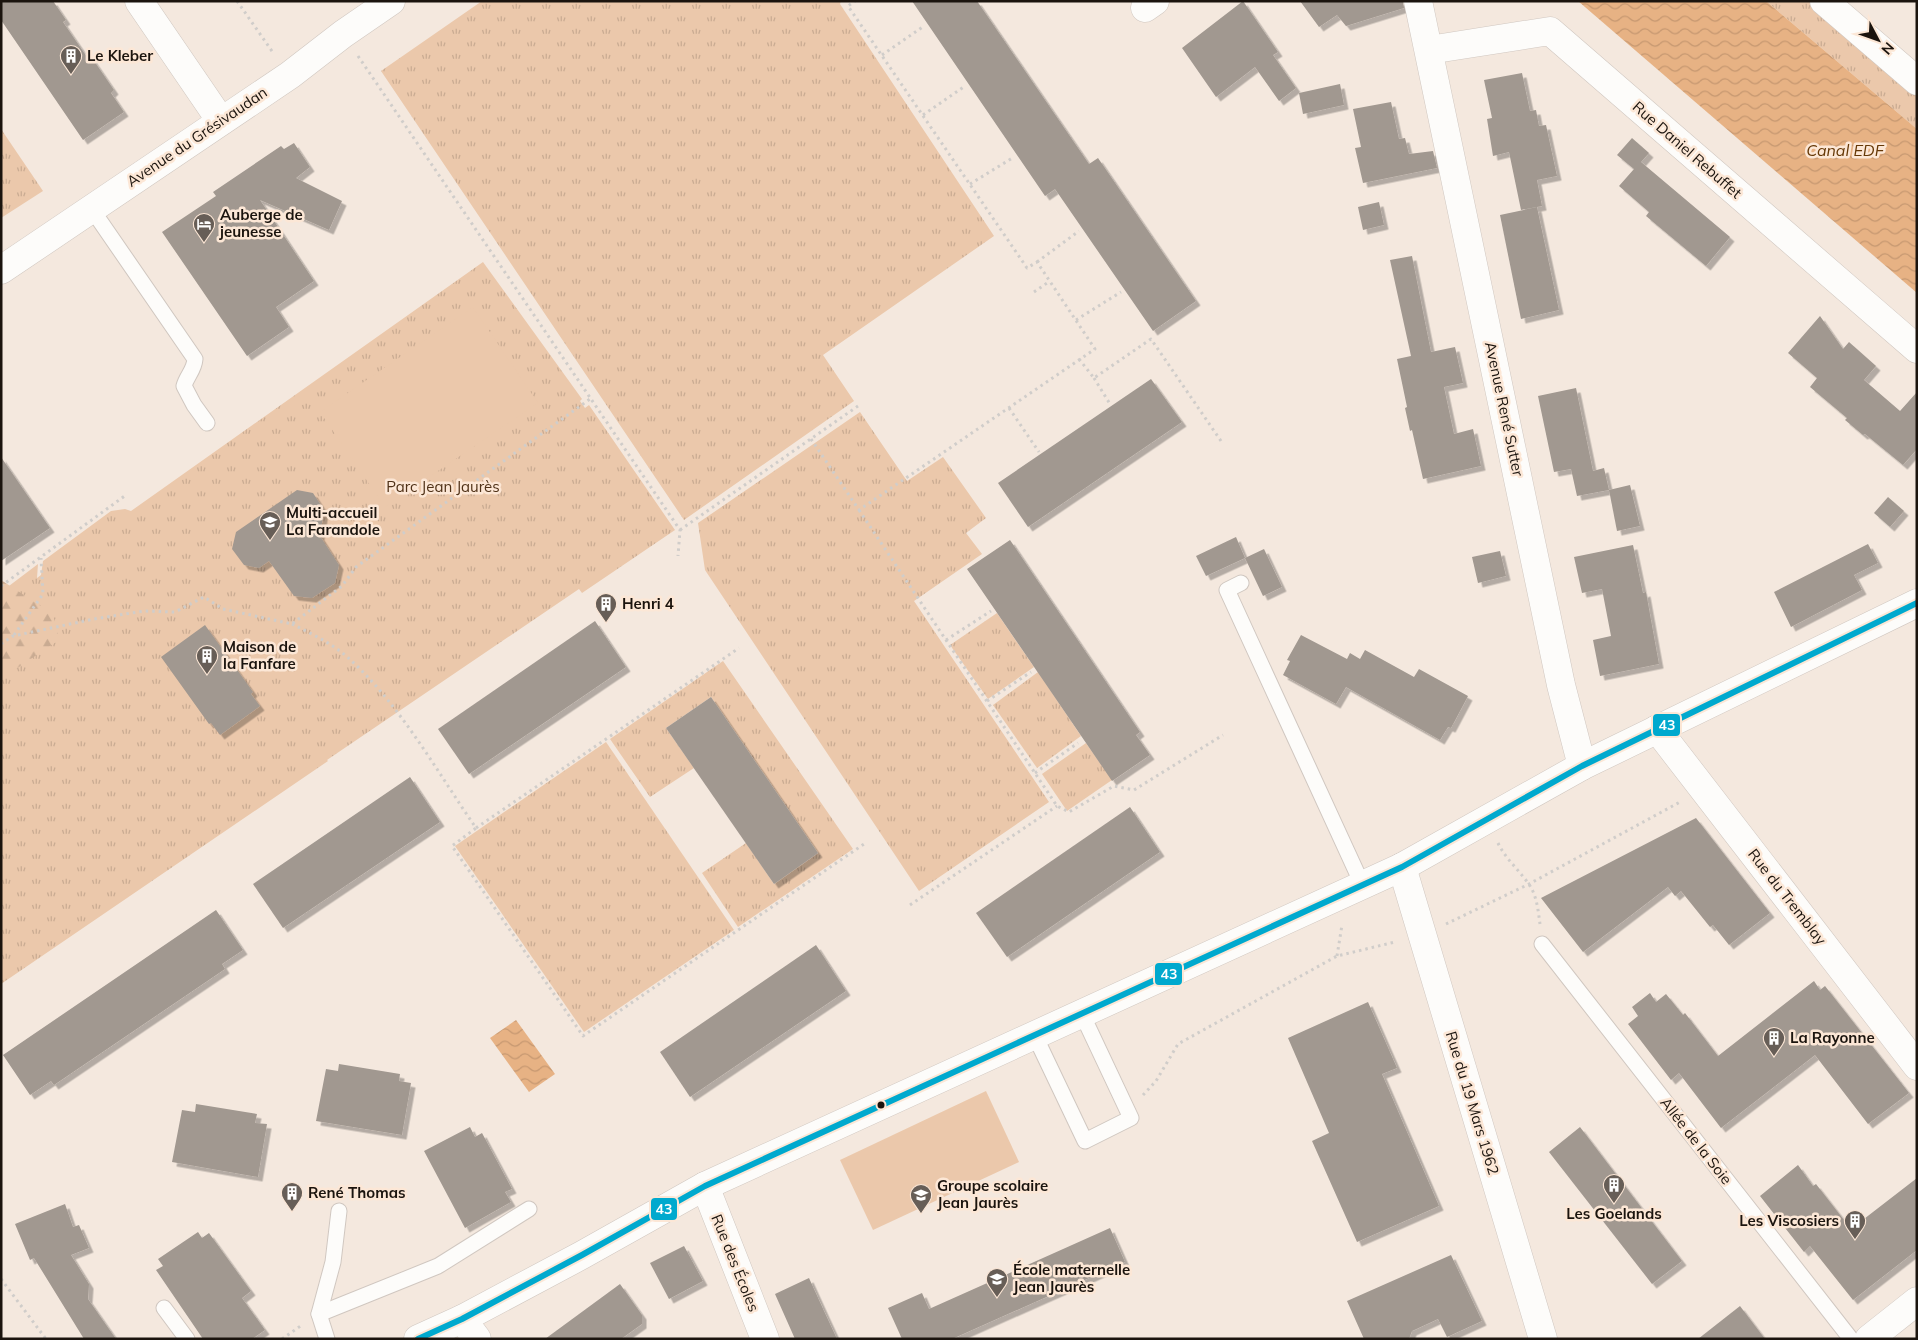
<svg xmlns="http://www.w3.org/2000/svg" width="1918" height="1340" font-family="Mulish,sans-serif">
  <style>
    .grass { fill: url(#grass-tufts) }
    .forest { fill: url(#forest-firs) }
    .pitch { fill: #ebc8ab }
    .water { fill: url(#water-waves) }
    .building { fill: #a19890; filter: url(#shadow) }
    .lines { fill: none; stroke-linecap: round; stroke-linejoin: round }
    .lane-casing { stroke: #d0c7c0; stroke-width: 17 }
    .street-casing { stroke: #d0c7c0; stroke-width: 29 }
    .path { stroke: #d0cdca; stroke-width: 3; stroke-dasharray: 2.5 4; stroke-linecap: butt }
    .lane { stroke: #fdfcfa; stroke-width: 15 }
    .street { stroke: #fdfcfa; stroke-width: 28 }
    .bus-1-casing { stroke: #fce7d6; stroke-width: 10 }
    .bus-1 { stroke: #00a9ce; stroke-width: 6 }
    .bus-dot { fill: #1b140e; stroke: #fce7d6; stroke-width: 2 }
    .labels { text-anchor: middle; stroke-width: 5; stroke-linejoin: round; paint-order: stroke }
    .poi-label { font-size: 15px; font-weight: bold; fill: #1b140e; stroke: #fce7d6; text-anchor: start }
    .street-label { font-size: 15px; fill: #1b140e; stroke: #fce7d6 }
    .park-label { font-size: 15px; fill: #4f3117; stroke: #fce7d6 }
    .water-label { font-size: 16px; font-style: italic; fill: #663806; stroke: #fce7d6 }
    .line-badge { stroke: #fce7d6; stroke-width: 2 }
    .badge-label { font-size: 14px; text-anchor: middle; font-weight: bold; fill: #fff }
  </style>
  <defs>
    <pattern id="grass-tufts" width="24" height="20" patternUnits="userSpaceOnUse" patternTransform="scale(1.25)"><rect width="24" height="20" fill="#ebc8ab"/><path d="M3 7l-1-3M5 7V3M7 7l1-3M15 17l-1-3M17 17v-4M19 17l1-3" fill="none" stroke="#c9ab92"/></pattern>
    <pattern id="forest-firs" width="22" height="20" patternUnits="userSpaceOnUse" patternTransform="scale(1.25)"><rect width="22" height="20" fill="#ebc8ab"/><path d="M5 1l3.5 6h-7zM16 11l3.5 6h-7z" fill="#c9ab92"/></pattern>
    <pattern id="water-waves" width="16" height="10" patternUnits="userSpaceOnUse" patternTransform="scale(1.25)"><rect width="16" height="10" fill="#e7b284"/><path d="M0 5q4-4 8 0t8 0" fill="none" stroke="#c69871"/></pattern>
    <filter id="shadow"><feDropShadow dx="4.5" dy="4.5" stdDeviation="0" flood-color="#0004"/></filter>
  </defs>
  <rect width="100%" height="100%" fill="#f4e8de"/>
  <g class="grass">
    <polygon points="482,1 841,1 840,4 994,236 823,355 854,401 684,520 381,71"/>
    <polygon points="1766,1 1811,1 1917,88 1917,129"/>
    <polygon points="1,129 43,191 1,218"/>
    <polygon points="483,262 582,399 580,401 585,408 589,405 675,530 582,593 579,589 327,760 328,761 1,984 1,592 38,564 37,578 41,575 43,561 111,511 125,509 131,511"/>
    <polygon points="860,412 907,481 943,457 986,518 966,533 982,554 914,601 1049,802 919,891 705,570 698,523"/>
    <polygon points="997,613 1034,667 988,699 950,645"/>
    <polygon points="723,661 853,849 738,927 702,873 746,843 774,884 818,853 711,697 666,728 694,768 650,797 610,739"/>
    <polygon points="1038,672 1081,736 1037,768 993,705"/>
    <polygon points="606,742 734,930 584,1032 455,846"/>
    <polygon points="1086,743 1112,780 1067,811 1042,774"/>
  </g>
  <polygon class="forest" points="1,580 53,614 59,640 1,679"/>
  <g class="pitch">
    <polygon points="473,307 538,403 385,507 320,412"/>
    <polygon points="986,1091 1019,1162 873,1230 840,1160"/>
  </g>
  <g class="water">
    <polygon points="1578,1 1766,1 1917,129 1917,293"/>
    <polygon points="516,1020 555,1074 529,1092 490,1038"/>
  </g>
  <g class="building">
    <polygon points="1,1 53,1 66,20 63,22 89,60 92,58 114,90 111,93 124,112 83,140 1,20"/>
    <polygon points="912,1 977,1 1089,164 1098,158 1196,301 1153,331 1055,189 1045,196"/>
    <polygon points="1243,1 1278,52 1273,55 1296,88 1279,101 1255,67 1216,97 1182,48"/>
    <polygon points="1300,1 1403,1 1404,8 1346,26 1337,15 1319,27"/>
    <polygon points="1522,73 1530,111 1536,110 1539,126 1546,125 1557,176 1537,180 1542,206 1521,210 1509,152 1493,156 1487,119 1492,118 1484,80"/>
    <polygon points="1340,84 1344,105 1303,114 1299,93"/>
    <polygon points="1391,102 1399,139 1405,138 1409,154 1433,151 1437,168 1363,183 1355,148 1361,147 1353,109"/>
    <polygon points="1632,138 1649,153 1641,162 1730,237 1706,266 1646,216 1649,212 1619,186 1634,169 1617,155"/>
    <polygon points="294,143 310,167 296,178 342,201 329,230 260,200 314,281 276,307 289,327 247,356 162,232 216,196 213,192 281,146 284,149"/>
    <polygon points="1379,202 1384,225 1363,230 1358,207"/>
    <polygon points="1537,207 1559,310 1521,319 1500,215"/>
    <polygon points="1412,256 1431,352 1455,347 1463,383 1444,387 1454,434 1473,429 1481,466 1423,479 1412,430 1410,431 1405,408 1407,407 1397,359 1411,356 1390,260"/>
    <polygon points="1820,316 1843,349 1849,342 1876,366 1864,380 1900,411 1917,392 1917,449 1903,465 1865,434 1863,435 1845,420 1847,418 1810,387 1817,378 1788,353"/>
    <polygon points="1151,379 1182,422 1028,527 998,483"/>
    <polygon points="1576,388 1593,471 1604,468 1609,490 1577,496 1571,469 1554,472 1538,396"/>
    <polygon points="1,457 50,528 1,561"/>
    <polygon points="1630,485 1640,526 1617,531 1609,490"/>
    <polygon points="297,490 313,493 324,510 320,536 339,565 335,583 312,598 294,596 269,561 259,568 244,565 232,549 236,532"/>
    <polygon points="1888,497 1904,511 1890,527 1874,513"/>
    <polygon points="1236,537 1245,558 1206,576 1196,556"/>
    <polygon points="1010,540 1140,732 1136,735 1150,755 1112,781 967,569"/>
    <polygon points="1868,544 1878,563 1854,575 1862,590 1791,627 1774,592"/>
    <polygon points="1633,545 1643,593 1646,592 1659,664 1600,676 1593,640 1611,636 1602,589 1582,593 1574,557"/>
    <polygon points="1264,549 1282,587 1263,596 1245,558"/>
    <polygon points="1500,551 1506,576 1478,583 1472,557"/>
    <polygon points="595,621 626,667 469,774 438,729"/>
    <polygon points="205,625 253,692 251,694 260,706 220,735 211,723 209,724 161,657"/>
    <polygon points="1301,635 1347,659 1350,653 1360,659 1365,650 1414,677 1419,669 1468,696 1451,728 1448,727 1440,740 1346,687 1336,704 1283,675 1290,661 1287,660"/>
    <polygon points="711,697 818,853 774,884 666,728"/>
    <polygon points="410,777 440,822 283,928 253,884"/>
    <polygon points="1130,807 1160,852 1007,957 976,913"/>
    <polygon points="1696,818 1770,913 1729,945 1713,925 1710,927 1681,891 1675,896 1668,887 1583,952 1541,898"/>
    <polygon points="216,910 243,950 222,964 225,969 54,1085 51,1081 30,1095 3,1055"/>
    <polygon points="816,945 846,991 690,1097 660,1052"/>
    <polygon points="1814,981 1820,990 1825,986 1909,1093 1868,1124 1815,1055 1721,1128 1679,1073 1671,1080 1628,1024 1638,1016 1632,1007 1650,993 1656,1002 1666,994 1683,1015 1685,1013 1718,1056"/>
    <polygon points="1368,1002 1397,1068 1382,1074 1439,1206 1357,1242 1312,1141 1329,1133 1288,1038"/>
    <polygon points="339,1064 400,1074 399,1081 411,1083 402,1135 316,1121 326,1069 338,1071"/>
    <polygon points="196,1104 257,1114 255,1123 267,1124 258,1177 172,1162 182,1110 195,1112"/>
    <polygon points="470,1127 475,1137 482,1133 512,1189 505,1192 511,1202 465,1228 424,1151"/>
    <polygon points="1580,1127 1682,1261 1652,1284 1549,1152"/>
    <polygon points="1798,1165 1813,1186 1816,1184 1851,1229 1917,1178 1917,1250 1853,1300 1810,1246 1804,1252 1760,1196"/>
    <polygon points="65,1204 73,1227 79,1225 89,1248 71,1255 89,1284 88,1299 116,1339 84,1339 34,1258 30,1260 15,1224"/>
    <polygon points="1110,1228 1125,1262 952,1339 902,1339 888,1308 922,1293 929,1309"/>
    <polygon points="198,1232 202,1238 209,1233 251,1291 242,1298 265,1330 252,1339 203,1339 156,1270 163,1266 158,1259"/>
    <polygon points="684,1246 703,1281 669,1299 650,1263"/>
    <polygon points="1451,1255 1482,1321 1447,1337 1438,1319 1412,1331 1409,1339 1364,1339 1347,1301"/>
    <polygon points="809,1278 824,1311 837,1339 795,1339 775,1294"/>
    <polygon points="620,1284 642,1315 642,1324 621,1339 545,1339"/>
    <polygon points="1740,1306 1765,1339 1698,1339"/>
  </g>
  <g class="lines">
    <g class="lane-casing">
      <g id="lane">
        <path d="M 91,208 L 195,359 C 194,371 187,375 184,386 L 194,405 L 207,423"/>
        <polyline points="1241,583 1227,590 1362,884"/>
        <polyline points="1542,944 1851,1339"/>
        <polyline points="1035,1036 1085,1141 1131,1118 1082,1014"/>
        <polyline points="164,1308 187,1339"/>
        <polyline points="319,1314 438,1266 529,1209"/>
        <polyline points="327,1339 319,1314 333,1262 339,1211"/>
      </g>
    </g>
    <g class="street-casing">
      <g id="street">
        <polyline points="139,1 221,121"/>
        <polyline points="1418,1 1561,685 1582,766"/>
        <polyline points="1824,1 1917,81"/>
        <polyline points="1145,8 1155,1"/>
        <polyline points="1429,50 1550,31 1917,349"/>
        <polyline points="1,270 290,75 343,34 391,1"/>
        <polyline points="1657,729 1917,1066"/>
        <polyline points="1402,867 1543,1339"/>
        <polyline points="705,1186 765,1339"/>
        <polyline points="462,1319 477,1339"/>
        <polyline points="418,1339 462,1319 582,1255 705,1186 1402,867 1582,766 1917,603"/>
        <polyline points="1869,1339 1917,1301"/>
      </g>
    </g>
    <g class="path">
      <polyline points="237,1 274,54"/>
      <polyline points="882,55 924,26"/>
      <polyline points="358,56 680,530 678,556"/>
      <polyline points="923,115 965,86"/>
      <polyline points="970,184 1014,157"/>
      <polyline points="1037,262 1079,231"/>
      <polyline points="1034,292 1050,281"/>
      <polyline points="1076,320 1121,292"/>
      <polyline points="1079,359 1094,378 1151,339 1221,441"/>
      <polyline points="1094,378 1110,404"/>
      <polyline points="1009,408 1039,452"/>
      <polyline points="811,439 859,510 1095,349 1037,262 1027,268 848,6 855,1"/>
      <polyline points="859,510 1057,806 1069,812 1114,786 1134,790 1223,735"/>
      <polyline points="680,530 858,406"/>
      <polyline points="1,586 126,495"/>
      <path d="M 292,624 C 310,633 329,642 345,655 C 398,701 436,770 476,828 L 452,846 L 583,1036 L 867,842"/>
      <polyline points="14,635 43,594 41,558"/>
      <polyline points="946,640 991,611"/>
      <polyline points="1,644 13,636 94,619 144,611 175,612 204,597 223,609 292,624 342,586 356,567 590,399"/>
      <polyline points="987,701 1031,672"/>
      <polyline points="1035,773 1078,743"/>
      <polyline points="476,828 739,648"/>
      <path d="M 1498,843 C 1505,858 1518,869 1528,883 C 1537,895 1538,910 1540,924"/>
      <polyline points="910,905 1057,806"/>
      <polyline points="1446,924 1529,884 1680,802"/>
      <polyline points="1337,956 1342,925"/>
      <polyline points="1143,1095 1156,1081 1178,1044 1337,956 1395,942"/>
      <polyline points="1,1279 46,1339"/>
      <polyline points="282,1339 302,1325"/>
    </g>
    <use href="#lane" class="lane"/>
    <use href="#street" class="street"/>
    <g class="bus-1-casing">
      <polyline id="bus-1" points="418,1339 462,1319 582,1255 705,1186 1402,867 1582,766 1917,603"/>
    </g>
    <use href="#bus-1" class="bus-1"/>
  </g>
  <defs>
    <g id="building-pin" transform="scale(1.125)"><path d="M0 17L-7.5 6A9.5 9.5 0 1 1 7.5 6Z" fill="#675e57" stroke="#fce7d6"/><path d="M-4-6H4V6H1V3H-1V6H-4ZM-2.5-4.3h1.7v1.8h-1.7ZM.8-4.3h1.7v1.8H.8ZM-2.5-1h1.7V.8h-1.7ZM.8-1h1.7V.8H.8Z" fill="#fff"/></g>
    <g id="hotel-pin" transform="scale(1.125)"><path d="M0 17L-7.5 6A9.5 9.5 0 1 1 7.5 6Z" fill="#675e57" stroke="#fce7d6"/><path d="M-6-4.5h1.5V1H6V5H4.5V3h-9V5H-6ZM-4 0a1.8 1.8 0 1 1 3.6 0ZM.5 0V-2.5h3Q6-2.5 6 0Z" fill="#fff"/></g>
    <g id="school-pin" transform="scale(1.125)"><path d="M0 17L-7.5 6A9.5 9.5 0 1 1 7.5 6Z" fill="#675e57" stroke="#fce7d6"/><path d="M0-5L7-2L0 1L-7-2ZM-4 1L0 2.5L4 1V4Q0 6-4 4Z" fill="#fff"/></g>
  </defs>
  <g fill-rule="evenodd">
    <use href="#building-pin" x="71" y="56"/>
    <use href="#hotel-pin" x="204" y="224"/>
    <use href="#school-pin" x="270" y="522"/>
    <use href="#building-pin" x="606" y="604"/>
    <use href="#building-pin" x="207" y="656"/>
    <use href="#building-pin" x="1774" y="1038"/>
    <use href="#building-pin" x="1614" y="1185"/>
    <use href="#building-pin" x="292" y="1193"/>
    <use href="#school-pin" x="921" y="1195"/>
    <use href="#building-pin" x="1855" y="1221"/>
    <use href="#school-pin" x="997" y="1279"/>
  </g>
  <circle class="bus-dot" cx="881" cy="1105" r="4.5"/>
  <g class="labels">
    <g class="poi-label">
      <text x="87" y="61">Le Kleber</text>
      <text x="220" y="220">Auberge de<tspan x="220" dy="17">jeunesse</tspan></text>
      <text x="286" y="518">Multi-accueil<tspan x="286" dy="17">La Farandole</tspan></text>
      <text x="622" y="609">Henri 4</text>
      <text x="223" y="652">Maison de<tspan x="223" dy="17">la Fanfare</tspan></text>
      <text x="1790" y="1043">La Rayonne</text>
      <text x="937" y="1191">Groupe scolaire<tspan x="937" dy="17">Jean Jaurès</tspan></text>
      <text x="308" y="1198">René Thomas</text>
      <text x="1614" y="1219" text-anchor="middle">Les Goelands</text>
      <text x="1839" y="1226" text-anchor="end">Les Viscosiers</text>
      <text x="1013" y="1275">École maternelle<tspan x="1013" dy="17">Jean Jaurès</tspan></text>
    </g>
    <g class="street-label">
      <text transform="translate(197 137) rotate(-34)" y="5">Avenue du Grésivaudan</text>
      <text transform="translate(1687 150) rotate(41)" y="5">Rue Daniel Rebuffet</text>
      <text transform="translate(1504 409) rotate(78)" y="5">Avenue René Sutter</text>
      <text transform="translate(1787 897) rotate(52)" y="5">Rue du Tremblay</text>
      <text transform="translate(1472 1103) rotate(73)" y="5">Rue du 19 Mars 1962</text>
      <text transform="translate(1696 1141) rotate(52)" y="5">Allée de la Soie</text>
      <text transform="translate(735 1263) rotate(68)" y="5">Rue des Écoles</text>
    </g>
    <g class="park-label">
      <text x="443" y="492">Parc Jean Jaurès</text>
    </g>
    <g class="water-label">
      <text x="1845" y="156">Canal EDF</text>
    </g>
  </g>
  <g class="line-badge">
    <rect x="1652" y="713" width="29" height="24" rx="5" fill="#00a9ce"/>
    <rect x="1154" y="962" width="29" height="24" rx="5" fill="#00a9ce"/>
    <rect x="650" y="1197" width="28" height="24" rx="5" fill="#00a9ce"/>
  </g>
  <g class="badge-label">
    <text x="1667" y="730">43</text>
    <text x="1169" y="979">43</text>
    <text x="664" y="1214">43</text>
  </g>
  <rect width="1918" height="1340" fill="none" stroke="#1b140e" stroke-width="5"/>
  <g transform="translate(1878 40) rotate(131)" stroke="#fce7d6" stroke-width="4" paint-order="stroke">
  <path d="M0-4L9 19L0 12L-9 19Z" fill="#1b140e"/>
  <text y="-8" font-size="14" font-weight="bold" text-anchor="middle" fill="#1b140e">N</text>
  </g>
</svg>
